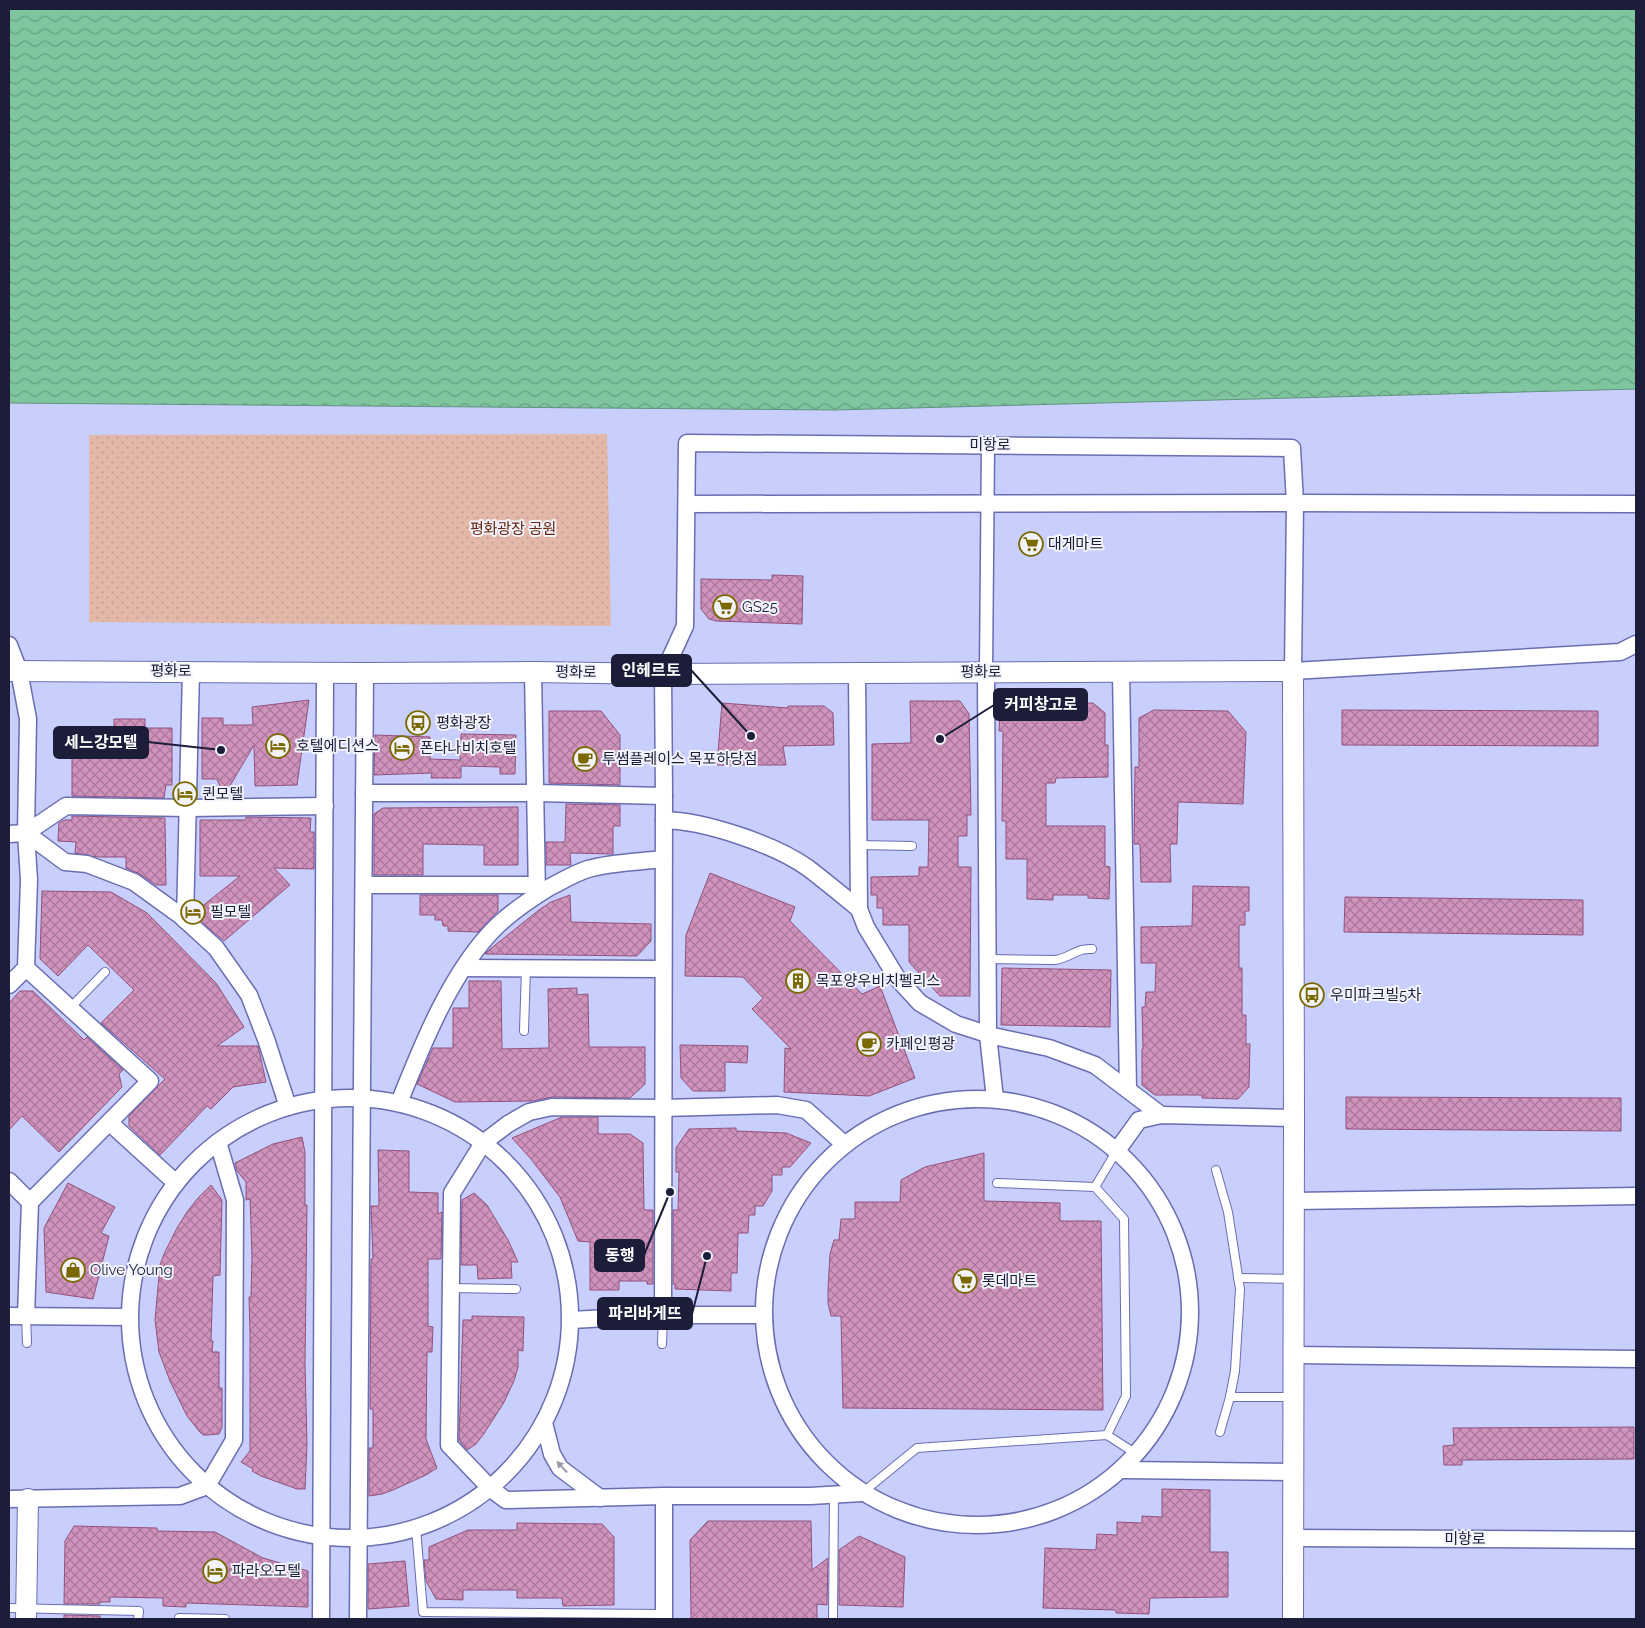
<svg xmlns="http://www.w3.org/2000/svg" width="1645" height="1628" font-family="Raleway,'Noto Sans KR',sans-serif">
  <style>
    .park { fill: url(#park-dots) }
    .water { fill: url(#water-waves); stroke: #619380 }
    .building { fill: url(#building-cross-hatch); stroke: #92517f }
    .lines { fill: none; stroke-linecap: round; stroke-linejoin: round }
    .service-casing { stroke: #696eb1; stroke-width: 10 }
    .pedestrian-casing { stroke: #696eb1; stroke-width: 15 }
    .minor-casing { stroke: #696eb1; stroke-width: 19 }
    .tertiary-casing { stroke: #696eb1; stroke-width: 22 }
    .service { stroke: #fff; stroke-width: 8 }
    .pedestrian { stroke: #fff; stroke-width: 12 }
    .minor { stroke: #fff; stroke-width: 16 }
    .tertiary { stroke: #fff; stroke-width: 20 }
    .oneway { fill: #9899a6 }
    .labels { text-anchor: middle; stroke-width: 4; stroke-linejoin: round; paint-order: stroke }
    .street-label { font-size: 15px; fill: #1b1d39; stroke: #f2f3fb }
    .park-label { font-size: 15px; fill: #65260f; stroke: #f2f3fb }
    .poi-label { font-size: 15px; fill: #1b1d39; stroke: #f2f3fb; text-anchor: start }
    .leader { fill: none; stroke: #1b1d39; stroke-width: 2 }
    .callout-dot { fill: #1b1d39; stroke: #f2f3fb; stroke-width: 2 }
    .callout { fill: #1b1d39; stroke: #1b1d39; stroke-width: 2 }
    .callout-label { font-size: 16px; text-anchor: middle; font-weight: bold; fill: #fff }
  </style>
  <defs>
    <pattern id="park-dots" width="8" height="8" patternUnits="userSpaceOnUse" patternTransform="scale(1.25)"><rect width="8" height="8" fill="#e4b8a9"/><path d="M2 2h.1M6 6h.1" fill="none" stroke="#c39e92" stroke-width="1.8" stroke-linecap="round"/></pattern>
    <pattern id="water-waves" width="16" height="10" patternUnits="userSpaceOnUse" patternTransform="scale(1.25)"><rect width="16" height="10" fill="#7fc69f"/><path d="M0 5q4-4 8 0t8 0" fill="none" stroke="#67a083"/></pattern>
    <pattern id="building-cross-hatch" width="8" height="8" patternUnits="userSpaceOnUse" patternTransform="scale(1.25)"><rect width="8" height="8" fill="#d093bc"/><path d="M0 0l8 8M0 8l8-8" fill="none" stroke="#a8779a"/></pattern>
  </defs>
  <rect width="100%" height="100%" fill="#c9cffc"/>
  <polygon class="park" points="607,434 611,626 89,622 89,435"/>
  <polygon class="water" points="9,9 1636,9 1636,389 835,410 9,403"/>
  <g class="building">
    <polygon points="772,575 803,576 802,624 716,621 709,619 701,609 701,579 772,580"/>
    <polygon points="309,700 297,785 255,786 254,745 224,796 217,779 202,779 202,718 223,718 223,725 253,725 252,707"/>
    <polygon points="910,701 960,701 969,714 971,815 967,815 967,836 958,836 958,867 971,867 970,996 940,996 909,962 909,925 883,925 883,908 877,908 877,895 871,895 871,877 919,876 919,867 928,867 929,820 872,820 872,744 911,743"/>
    <polygon points="722,703 788,708 788,706 824,706 833,713 834,745 783,746 786,765 717,765"/>
    <polygon points="1009,703 1093,703 1105,713 1105,745 1108,745 1108,777 1056,778 1055,783 1046,783 1046,826 1105,826 1105,866 1110,867 1109,899 1088,898 1088,895 1053,895 1053,900 1027,899 1027,859 1006,859 1006,821 1002,821 1003,731 999,731 1000,714"/>
    <polygon points="1154,710 1228,711 1246,732 1243,804 1178,802 1177,844 1170,844 1171,882 1141,882 1140,844 1134,844 1135,767 1139,767 1139,718"/>
    <polygon points="1342,710 1598,711 1598,746 1342,745"/>
    <polygon points="549,711 601,711 620,735 620,785 549,783"/>
    <polygon points="114,719 145,719 145,728 172,728 172,785 166,785 164,798 72,796 72,757 83,757 82,728 114,728"/>
    <polygon points="461,734 516,735 515,774 500,774 500,767 461,766 461,778 431,778 432,773 374,775 375,735 430,737 430,759 460,760"/>
    <polygon points="566,804 620,805 620,826 613,826 613,854 570,853 571,865 546,865 546,842 565,842"/>
    <polygon points="518,807 518,865 484,865 484,845 423,844 423,875 374,875 374,814 383,808"/>
    <polygon points="72,816 165,818 166,885 156,885 140,874 126,868 126,857 96,857 75,853 76,842 58,841 59,823 64,820 72,820"/>
    <polygon points="246,817 311,818 310,832 314,832 314,869 274,868 290,885 224,941 206,926 195,912 240,876 200,876 200,820 246,820"/>
    <polygon points="710,873 795,907 790,921 862,994 880,986 915,1078 869,1096 784,1092 785,1048 791,1049 752,1009 763,998 743,977 685,976 686,935"/>
    <polygon points="1193,886 1249,887 1249,911 1245,911 1245,925 1239,925 1239,968 1242,968 1242,1015 1246,1015 1246,1044 1250,1044 1249,1087 1238,1099 1202,1098 1202,1095 1155,1095 1142,1085 1142,1049 1143,1049 1142,1007 1145,1007 1146,992 1155,992 1156,963 1141,963 1141,927 1192,926"/>
    <polygon points="42,891 111,892 147,913 216,983 244,1027 217,1046 258,1046 266,1082 233,1087 211,1109 207,1106 160,1155 129,1126 129,1116 165,1079 101,1023 134,990 88,945 58,976 40,959"/>
    <polygon points="420,895 498,895 498,911 478,932 448,931 448,926 443,926 442,920 435,920 435,915 420,915"/>
    <polygon points="570,895 571,922 651,924 651,941 637,956 485,954 489,950 539,910 551,902"/>
    <polygon points="1345,897 1583,900 1583,935 1344,932"/>
    <polygon points="1002,968 1111,970 1110,1027 1001,1025"/>
    <polygon points="469,981 501,981 502,1049 549,1048 548,989 577,988 577,995 588,994 589,1047 645,1047 645,1084 630,1098 552,1097 532,1101 455,1102 417,1084 433,1048 453,1048 453,1008 469,1008"/>
    <polygon points="20,991 33,991 84,1040 87,1037 123,1070 119,1074 122,1087 59,1152 22,1116 9,1130 9,1003"/>
    <polygon points="680,1045 748,1046 747,1063 725,1062 725,1091 693,1091 681,1078"/>
    <polygon points="1346,1097 1621,1098 1621,1131 1346,1129"/>
    <polygon points="562,1117 598,1117 598,1134 630,1134 643,1143 644,1210 653,1210 653,1284 647,1284 647,1281 619,1281 619,1290 590,1290 590,1242 578,1241 560,1197 531,1159 512,1138"/>
    <polygon points="736,1128 736,1131 786,1133 811,1143 790,1167 782,1167 782,1175 772,1175 772,1191 763,1206 755,1206 755,1215 749,1215 748,1233 738,1233 737,1273 731,1273 731,1291 675,1289 675,1284 673,1284 673,1210 678,1210 679,1172 676,1172 676,1148 689,1129"/>
    <polygon points="302,1137 305,1152 305,1205 307,1205 305,1363 307,1445 305,1489 297,1489 261,1476 252,1471 253,1469 241,1462 250,1451 250,1334 249,1297 251,1297 252,1256 250,1199 246,1200 246,1182 237,1171 235,1163 273,1144"/>
    <polygon points="378,1150 409,1151 409,1192 438,1193 438,1214 442,1212 441,1259 428,1259 428,1326 433,1327 432,1352 427,1352 426,1439 437,1468 426,1475 393,1490 382,1494 369,1496 369,1448 373,1448 373,1409 370,1409 371,1259 373,1259 371,1206 379,1206"/>
    <polygon points="984,1153 984,1201 1060,1203 1060,1221 1101,1221 1103,1410 843,1408 841,1316 831,1316 828,1303 828,1289 830,1254 834,1240 839,1240 841,1219 855,1219 855,1202 900,1202 901,1180 925,1167"/>
    <polygon points="68,1183 115,1207 101,1233 109,1236 93,1299 46,1292 44,1228"/>
    <polygon points="211,1185 222,1200 220,1275 213,1276 211,1341 213,1341 212,1352 219,1352 219,1388 222,1388 222,1427 219,1434 207,1435 203,1435 199,1431 187,1416 170,1381 159,1352 155,1320 160,1265 164,1254 177,1228 187,1212 198,1198"/>
    <polygon points="474,1193 487,1205 508,1240 518,1262 511,1262 512,1278 478,1279 477,1265 461,1265 462,1200"/>
    <polygon points="472,1316 524,1317 523,1351 518,1350 518,1367 514,1381 503,1404 483,1435 476,1444 467,1450 459,1440 463,1320 472,1320"/>
    <polygon points="1634,1427 1634,1459 1462,1460 1462,1465 1444,1465 1443,1446 1454,1445 1453,1428"/>
    <polygon points="1162,1489 1210,1490 1210,1552 1228,1552 1228,1597 1150,1598 1149,1614 1116,1613 1116,1610 1043,1608 1045,1548 1096,1550 1097,1534 1117,1535 1117,1522 1142,1523 1142,1516 1162,1517"/>
    <polygon points="708,1521 811,1521 812,1570 828,1558 827,1605 817,1604 817,1619 691,1619 690,1540"/>
    <polygon points="517,1523 602,1524 614,1537 614,1605 563,1606 562,1598 517,1598 517,1590 463,1590 463,1600 436,1599 426,1581 424,1560 429,1560 429,1547 468,1530 517,1530"/>
    <polygon points="74,1526 157,1528 157,1531 215,1532 263,1558 308,1571 308,1607 186,1603 186,1607 163,1606 163,1598 110,1597 110,1602 100,1602 100,1604 64,1604 65,1541"/>
    <polygon points="859,1536 905,1557 903,1607 839,1605 839,1550"/>
    <polygon points="405,1561 409,1606 368,1609 368,1564"/>
    <polygon points="64,1615 100,1616 100,1619 64,1619"/>
  </g>
  <g class="lines">
    <g class="service-casing">
      <g id="service">
        <polyline points="859,845 912,846"/>
        <path d="M 989,959 L 1055,960 C 1070,958 1076,948 1092,949"/>
        <polyline points="70,1008 105,972"/>
        <polyline points="524,1031 526,968"/>
        <polyline points="1216,1170 1228,1212 1240,1289 1235,1371 1230,1397 1220,1432"/>
        <polyline points="997,1183 1095,1187"/>
        <polyline points="1238,1278 1294,1279"/>
        <polyline points="451,1288 516,1289"/>
        <polyline points="26,1316 27,1343"/>
        <polyline points="662,1344 663,1315"/>
        <polyline points="1230,1397 1293,1397"/>
        <polyline points="1107,1435 1126,1396 1124,1219 1095,1187 1116,1152"/>
        <polyline points="862,1493 917,1448 1107,1435 1138,1455"/>
        <polyline points="416,1528 423,1612 664,1614"/>
        <polyline points="9,1608 139,1611 138,1619"/>
        <polyline points="179,1618 225,1619"/>
        <polyline points="833,1619 834,1495"/>
      </g>
    </g>
    <g class="pedestrian-casing">
      <polyline id="pedestrian" points="986,672 988,445"/>
    </g>
    <g class="minor-casing">
      <g id="minor">
        <polyline points="687,504 1295,503 1636,504"/>
        <polyline points="9,645 19,671 28,719 26,833 29,880 26,968 9,985"/>
        <polyline points="1121,671 1128,1090"/>
        <polyline points="533,672 537,895"/>
        <polyline points="986,672 988,1035 995,1099"/>
        <polyline points="857,673 859,909 866,927 897,978 920,1003 956,1024 993,1036 1049,1048 1095,1065 1161,1115"/>
        <polyline points="364,793 536,793 664,796"/>
        <path d="M 664,820 C 705,821 774,844 808,868 C 825,881 842,895 859,909"/>
        <polyline points="26,833 65,862 87,864 134,882 181,916 216,948 249,995 266,1039 288,1107"/>
        <polyline points="9,834 26,833 66,806 189,808 325,806"/>
        <polyline points="364,885 537,885"/>
        <polyline points="185,920 191,671"/>
        <polyline points="26,968 150,1081 30,1202 26,1316"/>
        <polyline points="464,968 663,969"/>
        <circle cx="350" cy="1318" r="220"/>
        <circle cx="977" cy="1312" r="213"/>
        <path d="M 399,1103 C 422,1045 452,969 498,925 C 513,911 532,898 550,887 C 562,881 575,873 588,869 C 612,862 638,862 663,859"/>
        <polyline points="110,1123 176,1183"/>
        <polyline points="844,1144 806,1110 777,1105 663,1108 552,1107 529,1112 508,1124 483,1143 452,1193 449,1445 491,1489 506,1500 664,1496 810,1496 862,1493"/>
        <polyline points="1116,1152 1139,1120 1161,1115 1294,1118"/>
        <polyline points="9,1181 30,1202"/>
        <polyline points="1294,1201 1636,1196"/>
        <polyline points="663,1315 664,796 663,674 685,626 687,443 1292,448 1295,503 1293,671 1620,652 1636,644"/>
        <polyline points="9,1316 129,1317"/>
        <polyline points="571,1320 663,1315 762,1315"/>
        <polyline points="1294,1355 1636,1359"/>
        <polyline points="544,1423 552,1454 560,1468 600,1498"/>
        <polyline points="1123,1470 1293,1472"/>
        <polyline points="9,1499 180,1496 207,1486 234,1440 235,1200 218,1142"/>
        <polyline points="1293,1538 1636,1540"/>
        <polyline points="321,1619 325,673"/>
        <polyline points="358,1619 365,673"/>
        <polyline points="664,1619 664,1496"/>
      </g>
    </g>
    <g class="tertiary-casing">
      <g id="tertiary">
        <polyline points="9,671 365,673 533,672 663,674 1293,671 1294,1118 1293,1619"/>
        <polyline points="26,1619 28,1499"/>
      </g>
    </g>
    <use href="#service" class="service"/>
    <use href="#pedestrian" class="pedestrian"/>
    <use href="#minor" class="minor"/>
    <use href="#tertiary" class="tertiary"/>
  </g>
  <defs><path id="oneway-solid" d="M-6-.8H1V-3.2L6.5 0L1 3.2V.8H-6Z" transform="scale(1.25)"/></defs>
  <use class="oneway" href="#oneway-solid" transform="translate(562 1467) rotate(-133)"/>
  <defs>
    <g id="supermarket-ring" transform="scale(1.25)"><circle r="9.5" fill="#f2f3fb" stroke="#796900" stroke-width="1.5"/><path d="M-6-5.5h2.5l.6 2H6L4.5 2H-2.5L-4.4-4H-6ZM-1.5 3.2a1.3 1.3 0 1 0 .1 0ZM3 3.2a1.3 1.3 0 1 0 .1 0Z" fill="#796900"/></g>
    <g id="bus-ring" transform="scale(1.25)"><circle r="9.5" fill="#f2f3fb" stroke="#796900" stroke-width="1.5"/><path d="M-5-6H5V4H4V6H2V4H-2V6H-4V4H-5ZM-3.5-4V0h7V-4ZM-3.5 1.2v1.5H-2V1.2ZM2 1.2v1.5H3.5V1.2Z" fill="#796900"/></g>
    <g id="hotel-ring" transform="scale(1.25)"><circle r="9.5" fill="#f2f3fb" stroke="#796900" stroke-width="1.5"/><path d="M-6-4.5h1.5V1H6V5H4.5V3h-9V5H-6ZM-4 0a1.8 1.8 0 1 1 3.6 0ZM.5 0V-2.5h3Q6-2.5 6 0Z" fill="#796900"/></g>
    <g id="cafe-ring" transform="scale(1.25)"><circle r="9.5" fill="#f2f3fb" stroke="#796900" stroke-width="1.5"/><path d="M-5.5-4.5H6V0H3Q3 3.5 0 3.5H-2.5Q-5.5 3.5-5.5 0ZM3-3.2v2h1.7v-2ZM-6 4.5H4V6H-6Z" fill="#796900"/></g>
    <g id="building-ring" transform="scale(1.25)"><circle r="9.5" fill="#f2f3fb" stroke="#796900" stroke-width="1.5"/><path d="M-4-6H4V6H1V3H-1V6H-4ZM-2.5-4.3h1.7v1.8h-1.7ZM.8-4.3h1.7v1.8H.8ZM-2.5-1h1.7V.8h-1.7ZM.8-1h1.7V.8H.8Z" fill="#796900"/></g>
    <g id="shop-ring" transform="scale(1.25)"><circle r="9.5" fill="#f2f3fb" stroke="#796900" stroke-width="1.5"/><path d="M-5-2.5h2.3a2.7 3.5 0 0 1 5.4 0H5L5.5 6h-11ZM-1.5-2.5h3a1.5 2.3 0 0 0-3 0Z" fill="#796900"/></g>
  </defs>
  <g fill-rule="evenodd">
    <use href="#supermarket-ring" x="1031" y="544"/>
    <use href="#supermarket-ring" x="725" y="607"/>
    <use href="#bus-ring" x="418" y="723"/>
    <use href="#hotel-ring" x="278" y="746"/>
    <use href="#hotel-ring" x="402" y="748"/>
    <use href="#cafe-ring" x="585" y="759"/>
    <use href="#hotel-ring" x="185" y="794"/>
    <use href="#hotel-ring" x="193" y="912"/>
    <use href="#building-ring" x="798" y="981"/>
    <use href="#bus-ring" x="1312" y="995"/>
    <use href="#cafe-ring" x="869" y="1044"/>
    <use href="#shop-ring" x="73" y="1270"/>
    <use href="#supermarket-ring" x="965" y="1281"/>
    <use href="#hotel-ring" x="215" y="1571"/>
  </g>
  <g class="labels">
    <g class="street-label">
      <text x="990" y="450">미항로</text>
      <text x="171" y="676">평화로</text>
      <text transform="translate(576 672) rotate(1)" y="5">평화로</text>
      <text x="981" y="677">평화로</text>
      <text x="1465" y="1544">미항로</text>
    </g>
    <g class="park-label">
      <text x="513" y="534">평화광장 공원</text>
    </g>
    <g class="poi-label">
      <text x="1048" y="549">대게마트</text>
      <text x="742" y="612">GS25</text>
      <text x="436" y="728">평화광장</text>
      <text x="296" y="751">호텔에디션스</text>
      <text x="420" y="753">폰타나비치호텔</text>
      <text x="602" y="764">투썸플레이스 목포하당점</text>
      <text x="202" y="799">퀸모텔</text>
      <text x="210" y="917">필모텔</text>
      <text x="816" y="986">목포양우비치펠리스</text>
      <text x="1330" y="1000">우미파크빌5차</text>
      <text x="886" y="1049">카페인평광</text>
      <text x="90" y="1275">Olive Young</text>
      <text x="982" y="1286">롯데마트</text>
      <text x="232" y="1576">파라오모텔</text>
    </g>
  </g>
  <path class="leader" d="M751 736L691 670M940 739L994 705M221 750L148 742M670 1192L644 1255M707 1256L692 1314"/>
  <g class="callout-dot">
    <circle cx="751" cy="736" r="5"/>
    <circle cx="940" cy="739" r="5"/>
    <circle cx="221" cy="750" r="5"/>
    <circle cx="670" cy="1192" r="5"/>
    <circle cx="707" cy="1256" r="5"/>
  </g>
  <g class="callout">
    <rect x="612" y="655" width="79" height="31" rx="5"/>
    <rect x="994" y="689" width="93" height="31" rx="5"/>
    <rect x="54" y="727" width="94" height="31" rx="5"/>
    <rect x="595" y="1240" width="49" height="31" rx="5"/>
    <rect x="598" y="1298" width="94" height="31" rx="5"/>
  </g>
  <g class="callout-label">
    <text x="651" y="676">인헤르토</text>
    <text x="1041" y="710">커피창고로</text>
    <text x="101" y="748">세느강모텔</text>
    <text x="620" y="1261">동행</text>
    <text x="645" y="1319">파리바게뜨</text>
  </g>
  <rect width="1645" height="1628" fill="none" stroke="#1b1d39" stroke-width="20"/>
</svg>
